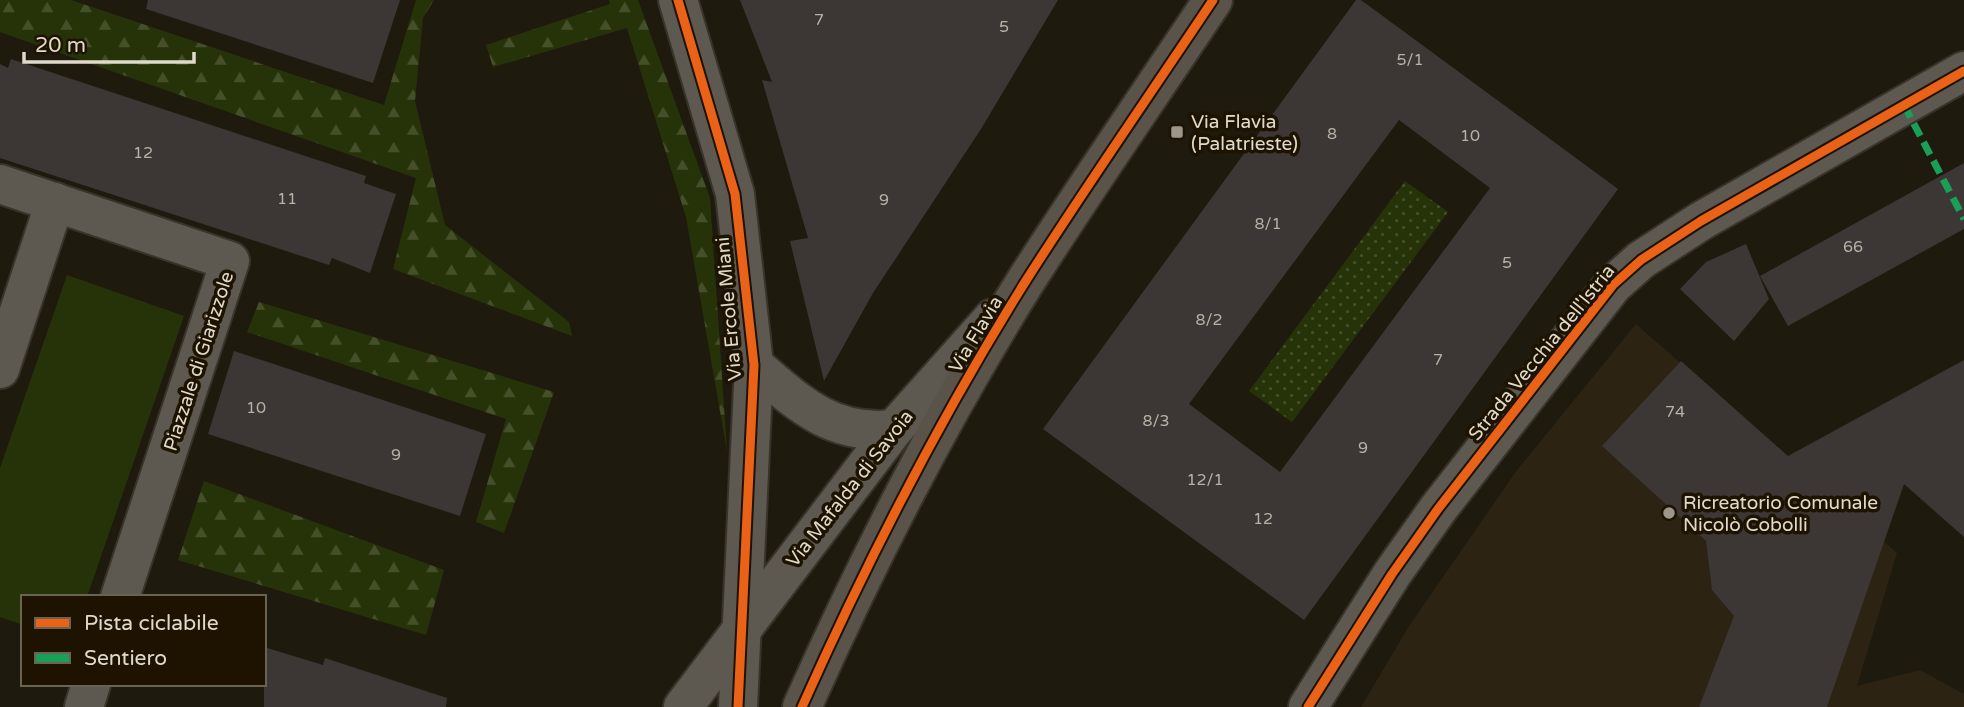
<svg xmlns="http://www.w3.org/2000/svg" width="1964" height="707" font-family="'Varela Round',sans-serif">
  <style>
    .education { fill: #2c2313 }
    .forest { fill: url(#forest-firs) }
    .park { fill: #263308 }
    .garden { fill: url(#garden-dots) }
    .building { fill: #3c3634; fill-rule: evenodd }
    .lines { fill: none; stroke-linecap: round; stroke-linejoin: round }
    .minor-casing { stroke: #38342c; stroke-width: 42 }
    .tertiary-casing { stroke: #38342c; stroke-width: 42 }
    .primary-casing { stroke: #38342c; stroke-width: 42 }
    .minor { stroke: #5d5950; stroke-width: 38 }
    .tertiary { stroke: #5d5950; stroke-width: 38 }
    .primary { stroke: #5a534a; stroke-width: 38 }
    .quiet { stroke: #1a9f57; stroke-width: 7; stroke-dasharray: 14 7; stroke-linecap: butt }
    .cycleway-casing { stroke: #1d1300; stroke-width: 13 }
    .cycleway { stroke: #ea6118; stroke-width: 9 }
    .poi-dot { fill: #9c978a; stroke: #1d1300; stroke-width: 2.5 }
    .labels { text-anchor: middle; stroke-width: 7; stroke-linejoin: round; paint-order: stroke }
    .number-label { font-size: 16px; fill: #b7b1a6 }
    .poi-label { font-size: 19px; fill: #e0dacc; stroke: #1d1300; text-anchor: start }
    .street-label { font-size: 19px; fill: #e0dacc; stroke: #1d1300 }
  </style>
  <defs>
    <pattern id="forest-firs" width="22" height="20" patternUnits="userSpaceOnUse" patternTransform="scale(1.75)"><rect width="22" height="20" fill="#263308"/><path d="M5 1l3.5 6h-7zM16 11l3.5 6h-7z" fill="#45502b"/></pattern>
    <pattern id="garden-dots" width="8" height="8" patternUnits="userSpaceOnUse" patternTransform="scale(1.75)"><rect width="8" height="8" fill="#263308"/><path d="M2 2h.1M6 6h.1" fill="none" stroke="#45502b" stroke-width="1.8" stroke-linecap="round"/></pattern>
  </defs>
  <rect width="100%" height="100%" fill="#1f1a0e"/>
  <polygon class="education" points="1636,324 1897,553 1857,686 1920,670 1964,694 1964,707 1361,707 1409,626 1517,470"/>
  <g class="forest">
    <polygon points="0,0 71,0 384,105 416,0 434,0 423,18 415,101 445,225 569,322 572,336 393,269 416,178 0,32"/>
    <polygon points="609,0 638,0 710,198 727,451 686,217 627,28 493,67 486,45 610,4"/>
    <polygon points="259,302 554,392 504,533 476,522 506,419 247,332"/>
    <polygon points="204,481 444,570 426,635 178,560"/>
  </g>
  <polygon class="park" points="67,275 184,316 87,597 23,597 23,625 0,617 0,468"/>
  <polygon class="garden" points="1405,181 1448,212 1292,422 1249,391"/>
  <g class="building">
    <polygon points="148,0 400,0 373,83 146,9"/>
    <polygon points="740,0 1058,0 981,129 873,293 824,381 790,241 808,238 762,80 772,82"/>
    <path d="M 1356,0 L 1361,0 L 1618,189 L 1304,620 L 1043,429 ZM 1399,120 L 1490,188 L 1280,472 L 1189,404 Z"/>
    <polygon points="11,59 366,176 364,183 396,194 370,273 332,258 329,265 0,158 0,64 8,68"/>
    <polygon points="1964,163 1964,229 1788,326 1760,276"/>
    <polygon points="1746,244 1769,299 1734,341 1680,289 1706,262"/>
    <polygon points="234,351 486,434 460,516 208,434"/>
    <polygon points="1964,360 1964,537 1904,484 1827,707 1699,707 1734,616 1712,590 1706,541 1602,446 1681,361 1788,456"/>
    <polygon points="264,647 323,665 325,658 447,698 446,707 264,707"/>
  </g>
  <g class="lines">
    <g class="minor-casing">
      <g id="minor">
        <polyline points="0,184 230,261 120,597"/>
        <polyline points="0,369 55,202"/>
        <polyline points="84,707 91,684"/>
        <polyline points="1308,707 1392,574 1438,509 1613,285 1641,260 1701,221 1964,71"/>
      </g>
    </g>
    <g class="tertiary-casing">
      <g id="tertiary">
        <polyline points="678,0 735,194 754,365 738,707"/>
        <path d="M 754,365 C 798,403 832,436 894,429"/>
        <polyline points="683,707 894,429 993,318"/>
      </g>
    </g>
    <g class="primary-casing">
      <path id="primary" d="M 802,707 C 868,559 941,416 1027,279 C 1087,185 1151,93 1213,0"/>
    </g>
    <use href="#minor" class="minor"/>
    <use href="#tertiary" class="tertiary"/>
    <use href="#primary" class="primary"/>
    <polyline class="quiet" points="1904,105 1964,219"/>
    <g class="cycleway-casing">
      <g id="cycleway">
        <polyline points="678,0 735,194 754,365 738,707"/>
        <path d="M 802,707 C 868,559 941,416 1027,279 C 1087,185 1151,93 1213,0"/>
        <polyline points="1308,707 1392,574 1438,509 1613,285 1641,260 1701,221 1964,71"/>
      </g>
    </g>
    <use href="#cycleway" class="cycleway"/>
  </g>
  <g class="poi-dot">
    <rect x="1170" y="125" width="14" height="14" rx="3.5"/>
    <circle cx="1669" cy="513" r="7"/>
  </g>
  <g class="labels">
    <g class="number-label">
      <text x="819" y="25">7</text>
      <text x="1004" y="32">5</text>
      <text x="1410" y="65">5/1</text>
      <text x="1332" y="139">8</text>
      <text x="1470" y="141">10</text>
      <text x="143" y="158">12</text>
      <text x="287" y="204">11</text>
      <text x="884" y="205">9</text>
      <text x="1268" y="229">8/1</text>
      <text x="1853" y="252">66</text>
      <text x="1507" y="268">5</text>
      <text x="1209" y="325">8/2</text>
      <text x="1438" y="365">7</text>
      <text x="256" y="413">10</text>
      <text x="1675" y="417">74</text>
      <text x="1156" y="426">8/3</text>
      <text x="1363" y="453">9</text>
      <text x="396" y="460">9</text>
      <text x="1205" y="485">12/1</text>
      <text x="1263" y="524">12</text>
    </g>
    <g class="poi-label">
      <text x="1191" y="128">Via Flavia<tspan x="1191" dy="22">(Palatrieste)</tspan></text>
      <text x="1683" y="509">Ricreatorio Comunale<tspan x="1683" dy="22">Nicolò Cobolli</tspan></text>
    </g>
    <g class="street-label">
      <text transform="translate(728 309) rotate(-95)" y="7">Via Ercole Miani</text>
      <text transform="translate(975 334) rotate(-59)" y="7">Via Flavia</text>
      <text transform="translate(1541 352) rotate(-51)" y="7">Strada Vecchia dell'Istria</text>
      <text transform="translate(198 361) rotate(-72)" y="7">Piazzale di Giarizzole</text>
      <text transform="translate(849 488) rotate(-52)" y="7">Via Mafalda di Savoia</text>
    </g>
  </g>
  <rect x="21" y="595" width="245" height="91" fill="#1d1300" stroke="#6b6352" stroke-width="2"/>
  <rect x="35" y="618" width="35" height="10" fill="#ea6118" stroke="#6b6352" stroke-width="2"/>
  <text x="84" y="630" font-size="21" fill="#e0dacc">Pista ciclabile</text>
  <rect x="35" y="653" width="35" height="10" fill="#1a9f57" stroke="#6b6352" stroke-width="2"/>
  <text x="84" y="665" font-size="21" fill="#e0dacc">Sentiero</text>
  <path d="M24 52v10h170v-10" fill="none" stroke="#e0dacc" stroke-width="3.5"/>
  <text x="35" y="52" font-size="21" fill="#e0dacc" stroke="#1d1300" stroke-width="5" paint-order="stroke">20 m</text>
</svg>
